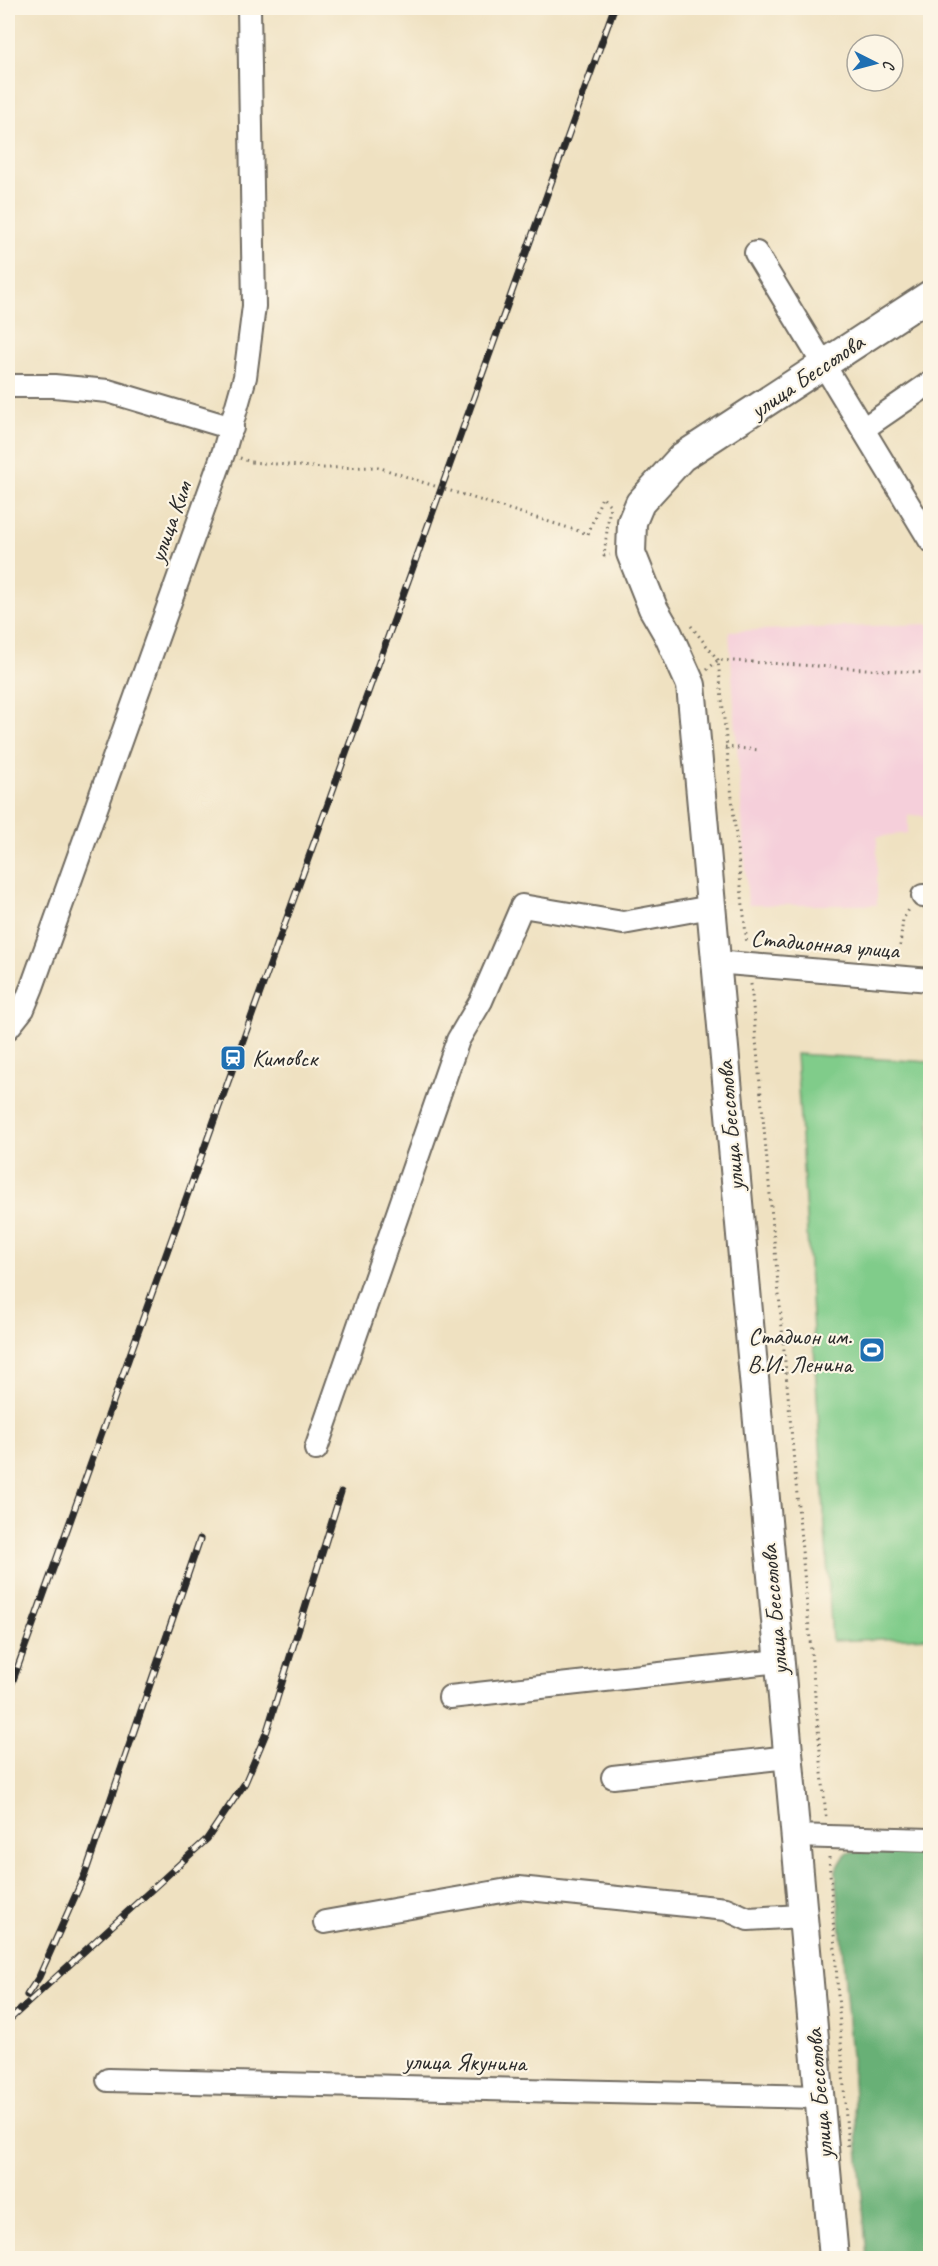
<svg xmlns="http://www.w3.org/2000/svg" width="938" height="2266" font-family="Caveat,sans-serif">
  <style>
    .built { fill: #f5cfda }
    .green { fill: #80cc8a; stroke: #567c5a; stroke-width: 1.5 }
    .forest { fill: #68b076; stroke: #4a6e50; stroke-width: 1.5 }
    .lines { fill: none; stroke-linecap: round; stroke-linejoin: round }
    .minor-casing { stroke: #706b60; stroke-width: 26 }
    .major-casing { stroke: #706b60; stroke-width: 32 }
    .path { stroke: #706b60; stroke-width: 3; stroke-dasharray: 1.5 4.5; stroke-linecap: butt }
    .minor { stroke: #fff; stroke-width: 22 }
    .major { stroke: #fff; stroke-width: 28 }
    .rail-casing { stroke: #2b2b2b; stroke-width: 7 }
    .rail { stroke: #fcf5e5; stroke-width: 4.5; stroke-dasharray: 14; stroke-linecap: butt }
    .path-bridge { stroke: #706b60; stroke-width: 3; stroke-dasharray: 1.5 4.5; stroke-linecap: butt }
    .labels { text-anchor: middle; stroke-width: 4.5; stroke-linejoin: round; paint-order: stroke }
    .street-label { font-size: 24px; fill: #2b2b2b; stroke: #fcf5e5 }
    .poi-label { font-size: 24px; fill: #2b2b2b; stroke: #fcf5e5; text-anchor: start }
  </style>
  <rect width="100%" height="100%" fill="#fcf5e5"/>
  <filter id="ink" filterUnits="userSpaceOnUse"><feTurbulence type="fractalNoise" baseFrequency=".0167" numOctaves="2"/><feDisplacementMap in="SourceGraphic" scale="12" xChannelSelector="R" yChannelSelector="G"/><feConvolveMatrix kernelMatrix="1 2 1 2 8 2 1 2 1" color-interpolation-filters="sRGB"/></filter>
  <filter id="wash" filterUnits="userSpaceOnUse"><feTurbulence type="fractalNoise" baseFrequency=".008" numOctaves="4" result="noise"/><feDisplacementMap in="SourceGraphic" scale="24" xChannelSelector="R" yChannelSelector="G"/><feGaussianBlur stdDeviation="1.35" result="paint"/><feColorMatrix in="noise" values="0 0 0 0 0 0 0 0 0 0 0 0 0 0 0 0 0 1.4 0 .05"/><feComposite in="paint" operator="in"/></filter>
  <g filter="url(#wash)">
    <rect width="100%" height="100%" fill="#efe1c1"/>
    <polygon class="built" points="930,624 930,816 908,815 908,833 877,837 877,905 748,905 729,631"/>
    <polygon class="green" points="796,1054 930,1062 930,1637 832,1641"/>
    <polygon class="forest" points="894,1848 930,1849 930,2258 867,2258 836,1870 847,1852"/>
  </g>
  <g filter="url(#ink)">
    <g class="lines">
      <g class="minor-casing">
        <g id="minor">
          <polyline points="756,253 930,540"/>
          <polyline points="8,386 54,386 108,391 232,428"/>
          <polyline points="863,429 930,383"/>
          <polyline points="923,896 930,896"/>
          <polyline points="715,962 930,980"/>
          <polyline points="8,1028 23,1009 32,987 224,451 245,377 254,306 249,8"/>
          <polyline points="316,1449 458,1040 481,1001 522,906 623,923 711,907"/>
          <polyline points="450,1697 779,1661"/>
          <polyline points="613,1777 788,1757"/>
          <polyline points="795,1836 930,1840"/>
          <polyline points="325,1922 519,1888 726,1909 748,1919 802,1916"/>
          <polyline points="108,2080 820,2097"/>
        </g>
      </g>
      <g class="major-casing">
        <polyline id="major" points="834,2258 691,685 668,634 653,608 631,553 632,522 640,503 682,457 930,295"/>
      </g>
      <g class="path">
        <polyline points="240,458 251,462 324,468 378,467 422,482"/>
        <polyline points="588,534 602,497 610,505 604,556 610,555"/>
        <polyline points="691,626 718,660 747,945"/>
        <polyline points="707,670 718,660 930,673"/>
        <polyline points="725,747 760,750"/>
        <polyline points="900,946 903,919 910,908"/>
        <polyline points="751,984 826,1817"/>
        <polyline points="926,1111 930,1111"/>
        <polyline points="829,1857 848,2149"/>
      </g>
      <use href="#minor" class="minor"/>
      <use href="#major" class="major"/>
      <g class="rail-casing">
        <g id="rail">
          <polyline points="8,1694 614,8"/>
          <polyline points="27,1995 39,1977 85,1874 200,1539"/>
          <polyline points="8,2021 207,1839 245,1783 267,1731 341,1492"/>
        </g>
      </g>
      <use href="#rail" class="rail"/>
      <polyline class="path-bridge" points="422,482 588,534"/>
    </g>
  </g>
  <defs>
    <g id="station-square" transform="scale(1.35)"><rect x="-9" y="-9" width="18" height="18" rx="4" fill="#1f6fb2" stroke="#fcf5e5"/><path d="M-3-6H3Q5-6 5-4V2Q5 4 3 4L4.5 6H3L1.5 4h-3L-3 6H-4.5L-3 4Q-5 4-5 2V-4Q-5-6-3-6ZM-3.5-4v3h7v-3ZM-3.5 1v1.5H-2V1ZM2 1v1.5H3.5V1Z" fill="#fff"/></g>
    <g id="stadium-square" transform="scale(1.35)"><rect x="-9" y="-9" width="18" height="18" rx="4" fill="#1f6fb2" stroke="#fcf5e5"/><path d="M0-5a6.5 5 0 1 0 0 10a6.5 5 0 1 0 0-10ZM-3.5-1.8h7v3.6h-7Z" fill="#fff"/></g>
  </defs>
  <g fill-rule="evenodd">
    <use href="#station-square" x="233" y="1058"/>
    <use href="#stadium-square" x="872" y="1350"/>
  </g>
  <g class="labels">
    <g class="street-label">
      <text transform="translate(807 376) rotate(-34)" y="8">улица Бессолова</text>
      <text transform="translate(170 522) rotate(-70)" y="8">улица Ким</text>
      <text transform="translate(825 944) rotate(5)" y="8">Стадионная улица</text>
      <text transform="translate(730 1126) rotate(-95)" y="8">улица Бессолова</text>
      <text transform="translate(774 1610) rotate(-95)" y="8">улица Бессолова</text>
      <text transform="translate(465 2062) rotate(1)" y="8">улица Якунина</text>
      <text transform="translate(819 2094) rotate(-95)" y="8">улица Бессолова</text>
    </g>
    <g class="poi-label">
      <text x="252" y="1066">Кимовск</text>
      <text x="852" y="1344" text-anchor="end">Стадион им.<tspan x="852" dy="28">В.И. Ленина</tspan></text>
    </g>
  </g>
  <rect width="938" height="2266" fill="none" stroke="#fcf5e5" stroke-width="30"/>
  <g transform="translate(875 63) rotate(96)"><circle r="28" fill="#fcf5e5" stroke="#a8a49b" stroke-width="1.5"/>
  <path d="M0-4.5L10 22L0 15L-10 22Z" fill="#1f6fb2"/>
  <text y="-9" font-size="16" font-weight="bold" text-anchor="middle" fill="#2b2b2b">С</text>
  </g>
</svg>
